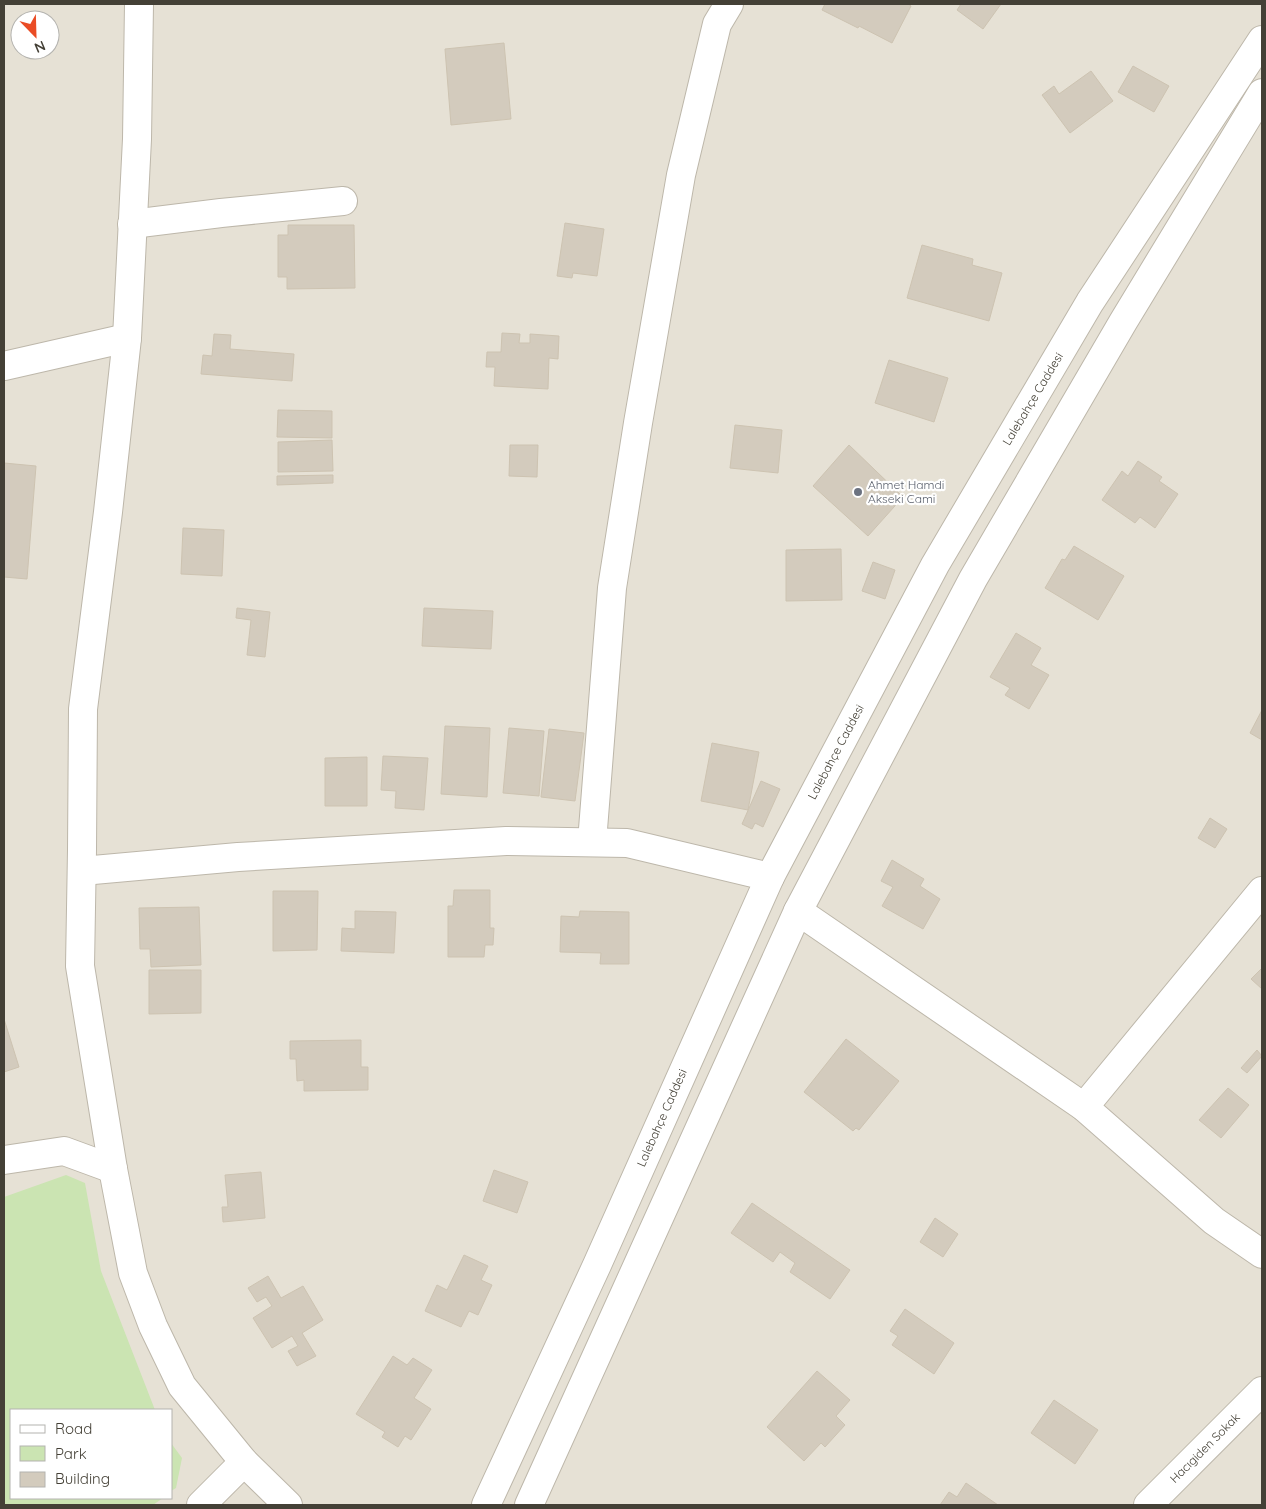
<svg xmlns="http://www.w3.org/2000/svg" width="1266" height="1509" font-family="Quicksand,sans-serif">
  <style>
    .residential { fill: #e6e1d5; fill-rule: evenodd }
    .green { fill: #cbe4b2 }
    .building { fill: #d3cbbd; stroke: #cdc3b1 }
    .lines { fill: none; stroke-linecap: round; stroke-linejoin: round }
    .minor-casing { stroke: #bdb7aa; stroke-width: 30 }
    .tertiary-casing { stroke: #bdb7aa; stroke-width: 30 }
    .minor { stroke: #fff; stroke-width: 28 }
    .tertiary { stroke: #fff; stroke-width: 28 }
    .worship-dot { fill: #6b7280; stroke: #fff; stroke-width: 2 }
    .labels { text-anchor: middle; stroke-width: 4.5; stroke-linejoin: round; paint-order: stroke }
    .street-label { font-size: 12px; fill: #444036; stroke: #fff }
    .worship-label { font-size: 12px; fill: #5b616d; stroke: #fff; text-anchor: start }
  </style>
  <rect width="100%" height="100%" fill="#f2efe7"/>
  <path class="residential" d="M 4,4 L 1262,4 L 1262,1505 L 4,1505 ZM 20,20 L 50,20 L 50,50 L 20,50 ZM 11,1410 L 171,1410 L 171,1498 L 11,1498 Z"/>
  <g class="green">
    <polygon points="66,1175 85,1183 101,1271 155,1410 11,1410 11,1498 163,1498 153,1505 4,1505 4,1197"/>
    <polygon points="171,1443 182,1458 176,1488 171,1491"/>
  </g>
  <g class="building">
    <polygon points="825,4 908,4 911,6 892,43 859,26 858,28 822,10"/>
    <polygon points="961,4 1001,4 983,29 957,10"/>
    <polygon points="504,43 511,119 451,125 445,49"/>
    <polygon points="1133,66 1169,86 1154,112 1118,92"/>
    <polygon points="1091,71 1113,101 1070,133 1042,95 1054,86 1059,94"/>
    <polygon points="565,223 604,229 597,276 573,273 572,278 557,276"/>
    <polygon points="288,225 354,225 355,288 287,289 287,277 278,277 278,235 288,235"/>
    <polygon points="922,245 973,259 972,265 1002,273 989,321 907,298"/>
    <polygon points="502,333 520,334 519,343 530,343 530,334 559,336 558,359 549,358 548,389 494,386 495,367 486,367 487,352 501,352"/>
    <polygon points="214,334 231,335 230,349 294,354 292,381 201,374 203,355 212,356"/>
    <polygon points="889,360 948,378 934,422 875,403"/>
    <polygon points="278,410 332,411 332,438 277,437"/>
    <polygon points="735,425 782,430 778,473 730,468"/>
    <polygon points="332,440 333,471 278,472 278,442"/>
    <polygon points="510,445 538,445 537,477 509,476"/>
    <polygon points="849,445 903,497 868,536 813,486"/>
    <polygon points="1138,461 1162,477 1159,481 1178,494 1155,528 1140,517 1135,523 1102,500 1122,471 1128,476"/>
    <polygon points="4,463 36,466 27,579 4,577"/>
    <polygon points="333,475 333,483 277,485 277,476"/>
    <polygon points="183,528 224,530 222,576 181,574"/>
    <polygon points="1074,546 1124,576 1098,620 1045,588 1062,559 1065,560"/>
    <polygon points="841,549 842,600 786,601 786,550"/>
    <polygon points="873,562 895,570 885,599 862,591"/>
    <polygon points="237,608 270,612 265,657 247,655 251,620 236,618"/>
    <polygon points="424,608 493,611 491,649 422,646"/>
    <polygon points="1016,633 1041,648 1031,665 1049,675 1029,709 1005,695 1010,688 990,677"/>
    <polygon points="1262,710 1262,740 1250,733"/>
    <polygon points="445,726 490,728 487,797 441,794"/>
    <polygon points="509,728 544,731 539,796 503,793"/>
    <polygon points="549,729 584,733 575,801 541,797"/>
    <polygon points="712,743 759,752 748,810 701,801"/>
    <polygon points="383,756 428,758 424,810 395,808 396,791 381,790"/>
    <polygon points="367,757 367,806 325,806 325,758"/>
    <polygon points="761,781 780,789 763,827 755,823 752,829 742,824"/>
    <polygon points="1210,818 1227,829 1215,848 1198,838"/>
    <polygon points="892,860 924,879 920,886 940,899 923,929 882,906 893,887 881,881"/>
    <polygon points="454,890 490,890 490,928 494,928 493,945 485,945 484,957 448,957 448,906 453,906"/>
    <polygon points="273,891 318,891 317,950 273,951"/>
    <polygon points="199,907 201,965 151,967 150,949 140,949 139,908"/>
    <polygon points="355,911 396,912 394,953 341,951 342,928 355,929"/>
    <polygon points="580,911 629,912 629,964 600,964 601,953 560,952 561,916 579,917"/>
    <polygon points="1262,968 1262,989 1251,979"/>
    <polygon points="149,970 201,970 201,1013 149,1014"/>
    <polygon points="4,1019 19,1067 4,1072"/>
    <polygon points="846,1039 899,1081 859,1130 856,1128 853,1131 804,1092"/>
    <polygon points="361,1040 361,1067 368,1067 368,1090 304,1091 304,1080 297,1081 296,1059 290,1059 290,1041"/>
    <polygon points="1257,1050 1262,1056 1247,1073 1241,1068"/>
    <polygon points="1228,1088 1249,1105 1221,1138 1199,1120"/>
    <polygon points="494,1170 528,1182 517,1213 483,1201"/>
    <polygon points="261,1172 265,1218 223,1222 222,1207 228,1207 225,1175"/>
    <polygon points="752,1203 850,1270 830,1299 790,1272 795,1263 780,1252 773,1262 731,1233"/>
    <polygon points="935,1218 958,1234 943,1257 920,1242"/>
    <polygon points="464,1255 488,1266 481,1280 492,1285 478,1315 469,1311 461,1327 425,1311 437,1285 447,1290"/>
    <polygon points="268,1276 281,1298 303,1286 323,1320 302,1333 316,1356 297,1366 288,1351 298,1346 292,1336 272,1348 253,1318 272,1306 266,1297 257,1302 248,1288"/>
    <polygon points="905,1309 954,1343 934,1374 892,1345 898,1336 890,1331"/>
    <polygon points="393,1356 407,1365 413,1358 432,1370 414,1398 431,1409 411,1440 405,1436 398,1447 382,1437 385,1432 356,1414"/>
    <polygon points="817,1371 850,1400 836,1416 845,1425 825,1447 821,1443 804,1461 767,1427"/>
    <polygon points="1054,1400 1098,1430 1075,1464 1031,1433"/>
    <polygon points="966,1483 998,1505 940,1505 949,1492 957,1497"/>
  </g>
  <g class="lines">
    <g class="minor-casing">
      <g id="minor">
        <polyline points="139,4 137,139 127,338 108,512 83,709 82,850 80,966 113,1169 133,1273 153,1326 182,1386 244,1462 288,1505"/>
        <polyline points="132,224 221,213 343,201"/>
        <polyline points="4,366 127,338"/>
        <polyline points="592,842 612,588 638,423 681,175 717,24 729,4"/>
        <polyline points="82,871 238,857 506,841 627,843 770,877"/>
        <polyline points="798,911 1084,1107 1214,1221 1262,1254"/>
        <polyline points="1084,1107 1262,891"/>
        <polyline points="4,1160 64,1151 113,1169"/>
        <polyline points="201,1505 244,1462"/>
        <polyline points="1148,1505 1262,1391"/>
      </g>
    </g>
    <g class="tertiary-casing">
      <g id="tertiary">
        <polyline points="486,1505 597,1265 770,877 935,565 1090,302 1262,40"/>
        <polyline points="529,1505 798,911 973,579 1123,322 1262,93"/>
      </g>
    </g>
    <use href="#minor" class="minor"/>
    <use href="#tertiary" class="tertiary"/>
  </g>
  <circle class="worship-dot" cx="858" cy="492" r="5"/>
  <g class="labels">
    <g class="street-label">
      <text transform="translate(1033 399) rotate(-59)" y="4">Lalebahçe Caddesi</text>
      <text transform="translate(836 752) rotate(-62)" y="4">Lalebahçe Caddesi</text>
      <text transform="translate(662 1118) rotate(-66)" y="4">Lalebahçe Caddesi</text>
      <text transform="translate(1205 1448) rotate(-45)" y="4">Hacıgiden Sokak</text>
    </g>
    <g class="worship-label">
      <text x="868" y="489">Ahmet Hamdi<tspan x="868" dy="14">Akseki Cami</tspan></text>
    </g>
  </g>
  <rect width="1266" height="1509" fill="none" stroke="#444036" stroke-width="10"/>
  <rect x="10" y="1409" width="162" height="90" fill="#ffffff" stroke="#b4b3af"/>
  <rect x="20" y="1425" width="25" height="8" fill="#ffffff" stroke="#b4b3af"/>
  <text x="55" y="1434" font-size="15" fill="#444036">Road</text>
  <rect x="20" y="1446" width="25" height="15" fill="#cbe4b2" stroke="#b4b3af"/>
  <text x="55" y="1459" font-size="15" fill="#444036">Park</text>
  <rect x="20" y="1472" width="25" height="15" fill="#d3cbbd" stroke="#b4b3af"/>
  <text x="55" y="1484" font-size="15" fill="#444036">Building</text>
  <g transform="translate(35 35) rotate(157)"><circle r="24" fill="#ffffff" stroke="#b4b3af"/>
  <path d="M0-4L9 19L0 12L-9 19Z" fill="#ea4c25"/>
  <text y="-8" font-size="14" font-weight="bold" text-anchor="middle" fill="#444036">N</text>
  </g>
</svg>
